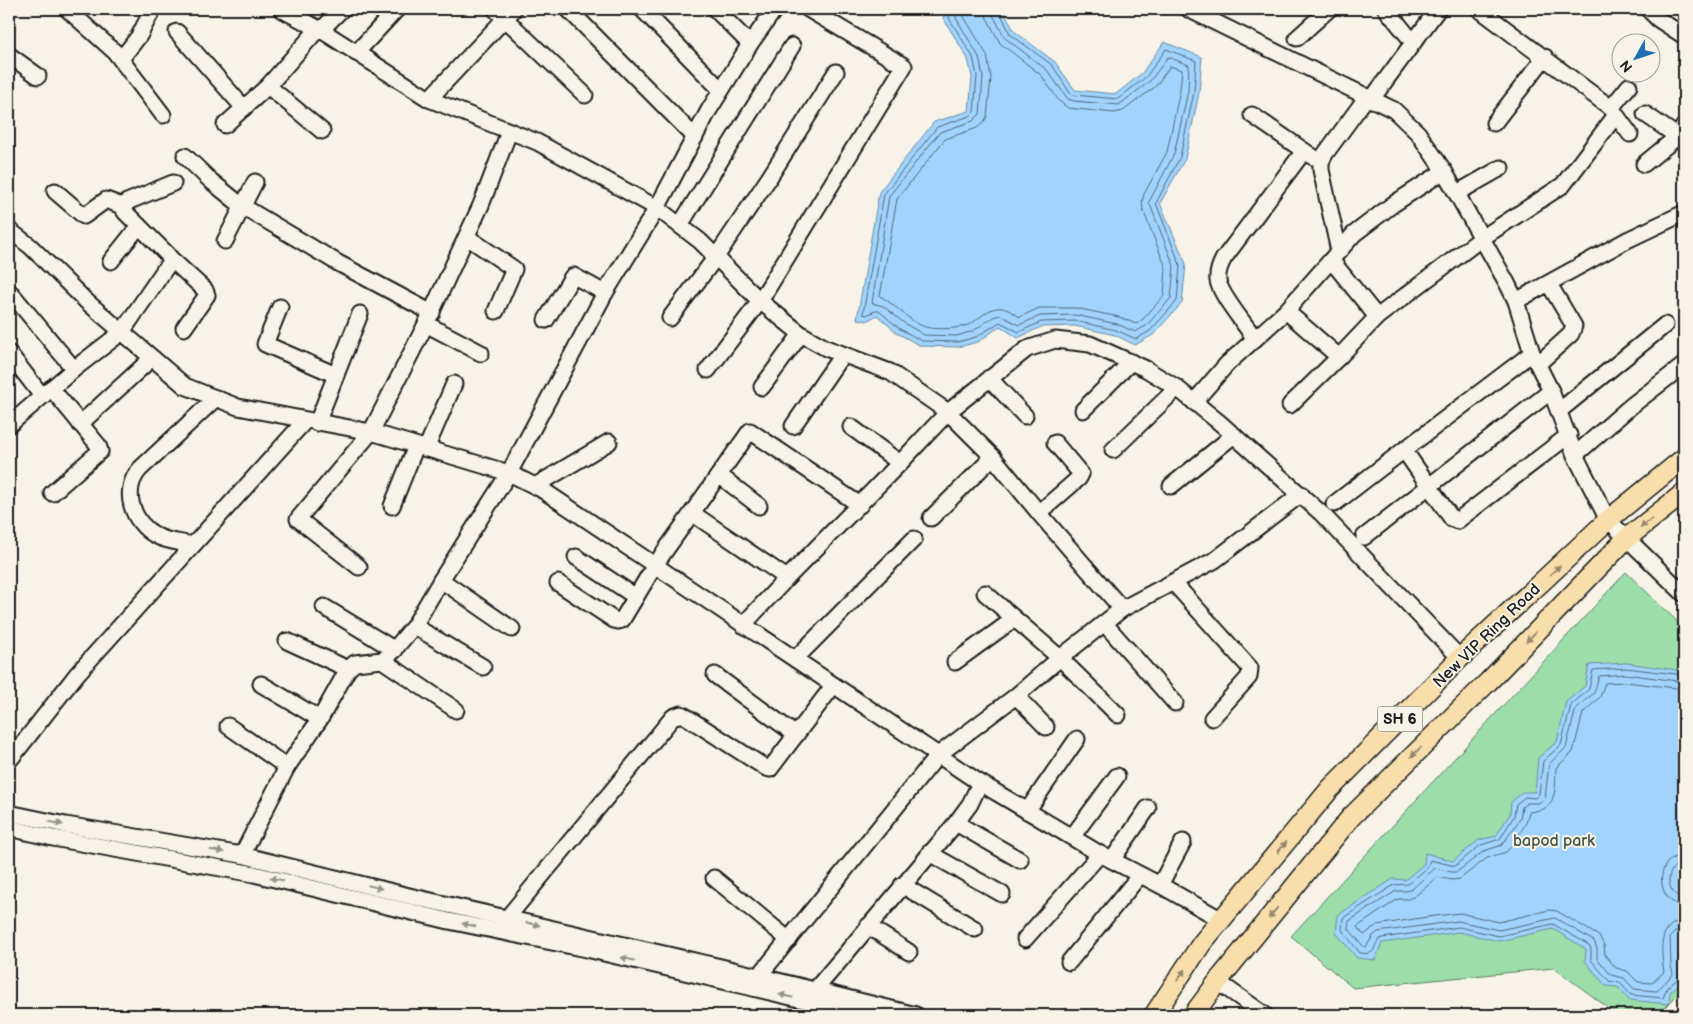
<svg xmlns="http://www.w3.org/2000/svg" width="1693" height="1024" font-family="'Balsamiq Sans',sans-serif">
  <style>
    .green { fill: #9bdea9; stroke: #5c7d62 }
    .water { fill: #a0d4fe; stroke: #6b8aa4 }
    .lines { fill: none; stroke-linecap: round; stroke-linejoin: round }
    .shore { stroke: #516676; stroke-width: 1 }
    .minor-casing { stroke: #1c1c1c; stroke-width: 19 }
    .major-casing { stroke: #1c1c1c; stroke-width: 22 }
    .minor { stroke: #f7f3e8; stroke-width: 15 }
    .major { stroke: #f8deab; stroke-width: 19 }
    .oneway { fill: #95876b }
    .oneway2 { fill: #94928c }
    .labels { text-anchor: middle; stroke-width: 4; stroke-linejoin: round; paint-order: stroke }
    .shield { fill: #f7f3e8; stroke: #5e5c59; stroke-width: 1 }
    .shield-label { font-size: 15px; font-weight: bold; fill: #1c1c1c }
    .street-label { font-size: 16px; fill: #1c1c1c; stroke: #f7f3e8 }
    .park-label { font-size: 16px; fill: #425646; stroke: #f7f3e8 }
  </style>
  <rect width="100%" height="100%" fill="#f7f3e8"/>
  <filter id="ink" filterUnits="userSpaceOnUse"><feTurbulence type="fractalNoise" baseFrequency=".02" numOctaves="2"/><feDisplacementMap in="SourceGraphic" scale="10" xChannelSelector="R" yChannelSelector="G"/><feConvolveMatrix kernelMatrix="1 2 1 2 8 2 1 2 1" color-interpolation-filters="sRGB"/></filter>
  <g filter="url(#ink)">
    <polygon class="green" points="1626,572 1684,628 1684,987 1659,1015 1618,1015 1554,968 1353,988 1291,936"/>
    <g class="water">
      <polygon points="946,9 1003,9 1014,31 1055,62 1075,90 1116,94 1142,73 1164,42 1202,57 1199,93 1185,159 1160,203 1186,264 1182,303 1153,335 1135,345 1115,335 1075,326 1041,327 1018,338 1000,326 978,342 958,347 921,346 897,333 877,315 867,321 857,319 879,192 934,122 969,111 972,77 968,59 943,18"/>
      <polygon points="1627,663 1684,671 1684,872 1680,876 1684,899 1684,941 1681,941 1683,981 1670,992 1669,1004 1629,1000 1618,987 1606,986 1585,961 1586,949 1553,929 1499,941 1459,932 1382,943 1375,960 1357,958 1336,933 1338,915 1393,879 1405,880 1424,864 1425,853 1453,861 1479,840 1496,836 1510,814 1511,802 1523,792 1535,792 1538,758 1557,742 1566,702 1585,686 1589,665"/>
    </g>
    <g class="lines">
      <g class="shore">
        <polyline points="950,9 949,18 973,57 977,76 974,112 970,116 937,127 884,194 863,314 866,315 875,311 879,311 900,329 922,341 958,342 976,337 1000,322 1019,332 1041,322 1075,321 1116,330 1136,339 1150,331 1177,301 1180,265 1156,203 1180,157 1194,92 1196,61 1166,49 1146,77 1118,99 1074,95 1070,93 1052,65 1010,34 999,9"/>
        <polyline points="957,9 956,18 979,57 983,77 980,114 973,121 940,132 889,196 872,303 883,306 904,323 924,335 957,336 973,331 993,317 1000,315 1019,325 1040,316 1075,315 1117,324 1135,332 1146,326 1171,298 1174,266 1149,202 1174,154 1188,91 1189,65 1168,57 1150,81 1119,105 1074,101 1068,99 1047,70 1005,38 993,15 992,9"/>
        <path d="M 964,9 L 964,17 L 987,55 L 991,78 L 987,117 L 983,123 L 977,128 L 945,139 L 897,199 L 880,296 C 896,305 908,321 925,327 C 936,330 958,329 968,325 C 980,320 988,306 1002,308 C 1009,309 1014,314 1020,317 L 1039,308 L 1075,308 L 1119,317 L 1136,324 L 1142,320 L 1164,296 L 1166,268 L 1143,210 L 1142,202 L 1144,194 L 1167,152 L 1180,90 L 1182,70 L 1170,66 L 1156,86 L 1123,111 L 1114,113 L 1068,108 L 1059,101 L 1041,75 L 1000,43 L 987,18 L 985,9"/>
        <path d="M 1684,675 L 1626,668 L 1593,670 L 1589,689 L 1571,705 L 1561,745 L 1543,761 L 1539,794 L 1535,798 L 1525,797 L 1516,804 L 1514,816 L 1500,839 L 1481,845 L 1455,866 L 1430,860 L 1427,868 L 1408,884 L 1394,885 L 1343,918 L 1342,930 L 1360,953 C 1380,956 1370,945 1382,938 L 1459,927 L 1499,936 L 1553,924 L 1589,945 L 1591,949 L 1591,960 L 1609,981 L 1620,983 L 1631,995 L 1663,998 L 1667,988 L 1680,977 L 1684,977"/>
        <polyline points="1684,682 1626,674 1599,676 1594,693 1576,708 1566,748 1549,764 1545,798 1539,803 1527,803 1522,807 1520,819 1502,845 1484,851 1457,872 1451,872 1435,868 1411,890 1405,891 1396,891 1349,921 1348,928 1363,946 1366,947 1373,936 1378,932 1458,921 1499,930 1555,918 1594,941 1597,948 1597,958 1611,975 1624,978 1634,989 1657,991 1673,974 1671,966 1670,937 1676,931 1684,929"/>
        <path d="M 1684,689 L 1626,682 L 1605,683 L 1600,697 L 1583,713 L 1573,752 L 1556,768 C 1555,782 1558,804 1541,810 C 1537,811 1533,811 1529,812 L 1526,823 L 1512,846 L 1506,852 L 1487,858 L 1460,879 L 1452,880 L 1438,877 L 1415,896 L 1408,899 L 1398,899 L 1357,927 L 1364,935 L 1377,925 L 1427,917 L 1460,913 L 1499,922 L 1549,910 L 1557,911 L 1599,936 L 1604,945 L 1605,955 L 1616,968 L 1627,971 L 1638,982 L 1652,983 L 1664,972 C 1661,953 1657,921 1684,922"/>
        <path d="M 1684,855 C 1653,856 1655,904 1684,906"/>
        <path d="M 1684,863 C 1663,864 1665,897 1684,898"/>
      </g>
      <g class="minor-casing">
        <g id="minor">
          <polyline points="67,9 115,52 163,115"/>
          <polyline points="281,9 321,30 429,99 537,142 657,208 709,110 750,44 775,9"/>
          <polyline points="495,9 585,95"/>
          <polyline points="568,9 695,137"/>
          <polyline points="642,9 721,90"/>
          <polyline points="715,9 750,44"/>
          <polyline points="1188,9 1394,110 1418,133 1444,171 1507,283 1516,301 1532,353 1551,391 1575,455 1608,520 1684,594"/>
          <polyline points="1386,9 1413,42"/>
          <polyline points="1479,9 1611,108 1630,134"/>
          <polyline points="1648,9 1658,19 1684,36"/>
          <polyline points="321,30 342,9"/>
          <polyline points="177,32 244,108"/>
          <polyline points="1297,38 1329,9"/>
          <polyline points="356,53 397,9"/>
          <polyline points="9,55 38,76"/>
          <polyline points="121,59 139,36 153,9"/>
          <polyline points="268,86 322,131"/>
          <polyline points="429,99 514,9"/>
          <polyline points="1371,100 1438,9"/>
          <polyline points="1611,108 1629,86"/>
          <polyline points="1645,114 1684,141"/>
          <polyline points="1252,115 1313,157"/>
          <polyline points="1494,123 1545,57"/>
          <polyline points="225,125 268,86 318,29"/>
          <polyline points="185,156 211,181 242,206 338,263 432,313"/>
          <polyline points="1644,164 1677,137 1684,126"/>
          <polyline points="55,191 84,216 106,200 122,206"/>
          <polyline points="1457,193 1501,168"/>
          <polyline points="680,225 792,46"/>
          <polyline points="9,230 30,246 86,301 185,386 238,407 371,432 509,473 541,489 977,781 1100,854 1160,885 1222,920"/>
          <polyline points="467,237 514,269 496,311"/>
          <polyline points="225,241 255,182"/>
          <polyline points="1339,251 1321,170 1321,162 1325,154 1366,98"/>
          <polyline points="170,258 205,290 207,295 184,328"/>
          <polyline points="111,261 139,226"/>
          <polyline points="11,293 74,369"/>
          <polyline points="1516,301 1627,240 1684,213"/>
          <polyline points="280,307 265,344 336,375"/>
          <polyline points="1286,311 1339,357 1377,317 1331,260"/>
          <polyline points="1377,317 1482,238 1563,185 1616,115"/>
          <polyline points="670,318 716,257 769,178 836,72"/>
          <polyline points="546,320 572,277 574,276 605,293"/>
          <polyline points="426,324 481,353"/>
          <path d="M 1255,339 C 1246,325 1221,296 1218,281 C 1217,273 1220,265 1224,258 L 1304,151"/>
          <polyline points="9,353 42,396"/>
          <polyline points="1532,353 1404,450 1452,519 1457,521 1569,435"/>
          <polyline points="1538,364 1571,334 1574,326 1549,284"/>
          <polyline points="708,370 760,301 904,66 808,9"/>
          <polyline points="989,378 1025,416"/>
          <polyline points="762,387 801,334"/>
          <polyline points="51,388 98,445 100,451 52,493"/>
          <polyline points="1194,402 1227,364 1286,311 1354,234 1392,205 1444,171"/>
          <polyline points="1290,405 1339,357"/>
          <polyline points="1083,410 1131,362"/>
          <polyline points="1559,411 1665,325"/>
          <polyline points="317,423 360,314"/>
          <polyline points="80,424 152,358"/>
          <polyline points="9,425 74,369 122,332 169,263 170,258 167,254 125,212 122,206 127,202 173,183"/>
          <polyline points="793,426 842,355"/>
          <polyline points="851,427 900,463"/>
          <polyline points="426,449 454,384"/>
          <polyline points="1113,450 1177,388"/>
          <polyline points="1575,455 1631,406 1684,365"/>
          <polyline points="719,475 759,506"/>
          <polyline points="535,486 609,442"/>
          <polyline points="1171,486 1234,435"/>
          <polyline points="1334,504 1404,450"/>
          <polyline points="392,506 416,446"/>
          <polyline points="692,513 787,578"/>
          <polyline points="1039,513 1079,478 1081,474 1055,443"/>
          <polyline points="931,518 993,457"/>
          <polyline points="1364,537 1551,391"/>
          <path d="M 193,545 C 181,542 166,542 155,535 C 132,522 121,490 140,469 L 216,398"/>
          <polyline points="576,557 636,597"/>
          <polyline points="359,567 298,519 371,432 426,324 481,205 509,132"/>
          <polyline points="441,580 512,629"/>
          <polyline points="1173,582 1250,668 1249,677 1212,718"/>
          <polyline points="558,583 614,620 618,621 622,620 655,565 750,431 860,505"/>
          <polyline points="985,593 1060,658 1118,715"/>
          <polyline points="324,607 395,650"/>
          <polyline points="1122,609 1215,560 1301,494"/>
          <polyline points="1105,624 1175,703"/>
          <polyline points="743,625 787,578 900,463 948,412 1027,349 1055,340 1090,344 1146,369 1177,388 1220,423 1322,514 1460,658"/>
          <polyline points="414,626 483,667"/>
          <polyline points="287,641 348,669"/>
          <polyline points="795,659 914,539"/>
          <polyline points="382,660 456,710"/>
          <polyline points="955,662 1014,619"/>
          <polyline points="715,675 796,735"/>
          <polyline points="261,684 320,719"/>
          <polyline points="1016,696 1046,727"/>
          <polyline points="228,726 287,767"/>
          <polyline points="9,761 77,674 305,421"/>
          <polyline points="1027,811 1077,739"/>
          <polyline points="9,813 66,825 242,855 409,896 721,967 916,1015"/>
          <polyline points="956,823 1020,860"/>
          <polyline points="9,828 53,838 254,874 449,921 591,950 868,1015"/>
          <polyline points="1072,837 1117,776"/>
          <polyline points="929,853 1002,894"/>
          <polyline points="242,855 287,767 320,719 348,669 355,663 382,660 388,657 414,626 441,580 509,473 605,293 657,208 700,241 760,301 801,334 826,348 890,372 948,412 993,457 1039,513 1122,609 1060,658 1016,696 938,755 759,976 753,988"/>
          <polyline points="1112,860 1148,808"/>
          <polyline points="714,878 789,940"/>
          <polyline points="902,885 975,929"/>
          <polyline points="1160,885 1183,842"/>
          <polyline points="507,918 673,717 681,714 685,716 766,768 770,769 833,686"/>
          <polyline points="868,926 909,952"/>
          <polyline points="1025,939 1100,854"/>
          <polyline points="1069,962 1140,875"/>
          <polyline points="1218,982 1265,1015"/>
          <polyline points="815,990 956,823 970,804 980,783"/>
        </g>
      </g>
      <g class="major-casing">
        <g id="major">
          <polyline points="1154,1015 1202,943 1330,789 1460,658 1608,520 1684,458"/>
          <polyline points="1193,1015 1222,976 1351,817 1488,682 1627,538 1684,493"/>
        </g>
      </g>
      <use href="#minor" class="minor"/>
      <use href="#major" class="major"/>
    </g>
    <defs><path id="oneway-solid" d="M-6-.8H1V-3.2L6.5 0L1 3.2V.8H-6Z" transform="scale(1.25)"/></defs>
    <g class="oneway">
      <use href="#oneway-solid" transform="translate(1646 523) rotate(142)"/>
      <use href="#oneway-solid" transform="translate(1555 570) rotate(-43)"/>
      <use href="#oneway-solid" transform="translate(1531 637) rotate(134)"/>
      <use href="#oneway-solid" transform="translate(1416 752) rotate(135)"/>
      <use href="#oneway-solid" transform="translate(1282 847) rotate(-50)"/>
      <use href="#oneway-solid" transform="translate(1273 913) rotate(129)"/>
      <use href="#oneway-solid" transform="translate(1181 975) rotate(-56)"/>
    </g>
    <g class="oneway2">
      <use href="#oneway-solid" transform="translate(56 823) rotate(12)"/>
      <use href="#oneway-solid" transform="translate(217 851) rotate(10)"/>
      <use href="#oneway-solid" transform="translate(277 879) rotate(-167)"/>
      <use href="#oneway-solid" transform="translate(375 887) rotate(14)"/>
      <use href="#oneway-solid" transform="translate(533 924) rotate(13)"/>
      <use href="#oneway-solid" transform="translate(469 925) rotate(-168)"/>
      <use href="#oneway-solid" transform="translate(628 959) rotate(-167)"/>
      <use href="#oneway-solid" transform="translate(786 996) rotate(-167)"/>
    </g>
  </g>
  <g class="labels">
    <rect class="shield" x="1377.5" y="706.5" width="45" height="25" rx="4"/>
    <g class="shield-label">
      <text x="1400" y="724">SH 6</text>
    </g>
    <g class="street-label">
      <text transform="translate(1486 635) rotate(-44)" y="6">New VIP Ring Road</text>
    </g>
    <g class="park-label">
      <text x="1554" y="846">bapod park</text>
    </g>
  </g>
  <rect width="1693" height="1024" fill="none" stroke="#f7f3e8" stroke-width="30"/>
  <rect x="15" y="15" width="1663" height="994" fill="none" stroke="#1c1c1c" stroke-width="2" filter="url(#ink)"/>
  <g transform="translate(1636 58) rotate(230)"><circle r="24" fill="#f7f3e8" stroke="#9f9d96"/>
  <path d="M0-4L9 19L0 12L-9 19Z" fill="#1f6fb2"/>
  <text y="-8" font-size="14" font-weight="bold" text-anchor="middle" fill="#1c1c1c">N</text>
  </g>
</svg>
